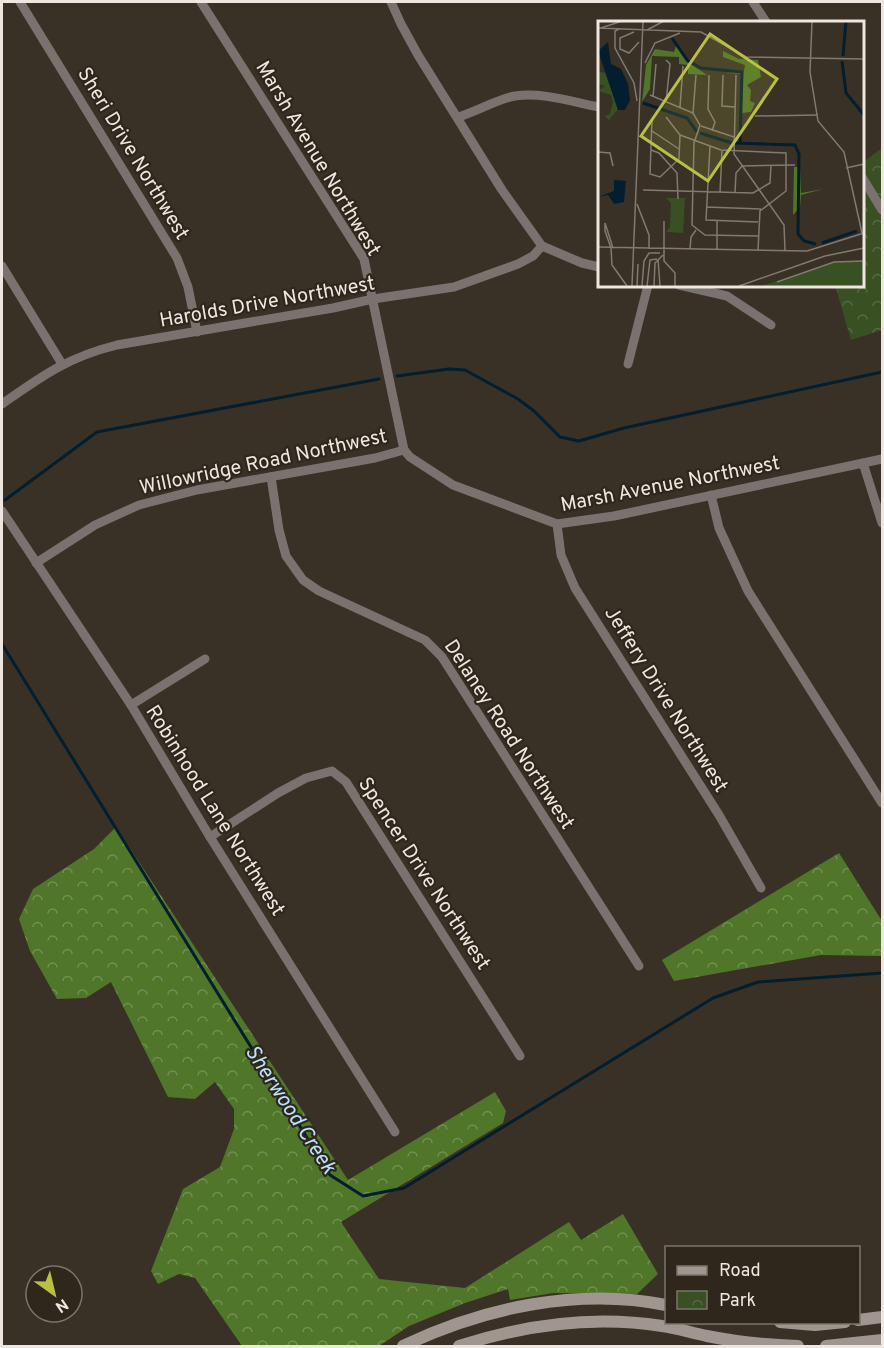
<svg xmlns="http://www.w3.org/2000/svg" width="884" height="1348" font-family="Overpass,sans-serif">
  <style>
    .forest { fill: url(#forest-crowns) }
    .park { fill: url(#park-crowns) }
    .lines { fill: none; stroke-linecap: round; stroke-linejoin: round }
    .stream { stroke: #031e2e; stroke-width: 3 }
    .street { stroke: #79726f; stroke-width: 9 }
    .secondary { stroke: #a19590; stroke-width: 12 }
    .labels { text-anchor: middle; stroke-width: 4.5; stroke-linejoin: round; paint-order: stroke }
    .street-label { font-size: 20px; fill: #ede7e0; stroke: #2f271c }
    .water-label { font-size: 21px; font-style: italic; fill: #bae3ff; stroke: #2f271c }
    .inset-river { fill: none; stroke: #031e2e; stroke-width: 3 }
    .inset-road { fill: none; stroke: #817a70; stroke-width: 1.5 }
    .view { fill: #bac045; fill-opacity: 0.15; stroke: #bac045; stroke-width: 3 }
    .inset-edge { fill: none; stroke: #ede7e0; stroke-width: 3 }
  </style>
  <defs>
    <pattern id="forest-crowns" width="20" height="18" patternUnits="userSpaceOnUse" patternTransform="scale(1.5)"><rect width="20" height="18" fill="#507629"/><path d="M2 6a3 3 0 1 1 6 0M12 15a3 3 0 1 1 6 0" fill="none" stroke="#729052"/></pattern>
    <pattern id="park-crowns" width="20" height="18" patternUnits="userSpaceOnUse" patternTransform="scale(1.5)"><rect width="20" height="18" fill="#395023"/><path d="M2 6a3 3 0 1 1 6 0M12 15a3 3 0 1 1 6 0" fill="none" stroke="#566943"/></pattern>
  </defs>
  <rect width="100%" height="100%" fill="#393126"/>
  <g class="forest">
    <polygon points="116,827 348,1180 495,1092 506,1111 503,1123 341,1222 379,1279 465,1288 569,1222 581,1240 623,1214 658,1274 637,1294 553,1293 510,1300 508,1289 465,1303 409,1326 379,1346 242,1346 195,1278 179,1274 158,1284 151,1271 183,1189 220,1167 234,1129 234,1109 215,1082 195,1099 168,1097 111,982 86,998 57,999 30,951 19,919 33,889 94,849"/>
    <polygon points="839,853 882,921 882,956 821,955 674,981 662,960"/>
  </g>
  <polygon class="park" points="882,148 882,330 851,340 835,285 862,285 862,163"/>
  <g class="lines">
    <g class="stream">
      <polyline points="397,376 449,369 465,370 518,399 534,411 560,437 579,441 624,428 882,372"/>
      <polyline points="5,500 97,432 379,379"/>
      <polyline points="2,644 330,1175 363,1196 404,1188 713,998 758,982 882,973"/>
    </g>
    <g class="street">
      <polyline points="20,2 177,258 188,287 197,332"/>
      <polyline points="201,2 364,259 404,450 410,457 453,485 557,524 614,516 882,459"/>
      <polyline points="391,2 401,24 418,55 502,190 542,246 582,263 599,267"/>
      <polyline points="753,2 766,22"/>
      <path d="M 458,117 C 475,112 500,98 515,96 C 543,92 572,102 599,107"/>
      <polyline points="862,177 882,210"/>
      <polyline points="2,266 62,364"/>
      <polyline points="679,285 727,296 771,325"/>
      <polyline points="628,364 648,285"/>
      <path d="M 2,404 C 42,376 68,357 117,345 L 333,308 L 373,299 L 454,287 L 518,264 L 533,256 L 542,246"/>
      <polyline points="863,463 882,523"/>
      <polyline points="271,477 279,530 286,556 303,580 319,591 425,640 442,657 639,966"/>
      <polyline points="711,495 719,528 748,591 882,803"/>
      <polyline points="2,511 131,705 210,837 395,1132"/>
      <polyline points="557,524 561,555 575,588 719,815 761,888"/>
      <polyline points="36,563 95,525 139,505 197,490 375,458 404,450"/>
      <polyline points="131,705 205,659"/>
      <polyline points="210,837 278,793 306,778 332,771 346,782 520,1056"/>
    </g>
    <g class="secondary">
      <polyline points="858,1320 882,1317"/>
      <polyline points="780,1322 815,1325 845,1322"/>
      <path d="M 403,1346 C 483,1308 578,1287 666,1305"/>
      <path d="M 459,1346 C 524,1325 593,1315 662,1326 C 677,1328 692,1333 707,1336 C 736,1342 768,1345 798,1346"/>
      <polyline points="826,1346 882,1340"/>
    </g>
  </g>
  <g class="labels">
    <g class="street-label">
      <text transform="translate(134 153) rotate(59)" y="7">Sheri Drive Northwest</text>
      <text transform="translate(319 158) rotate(59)" y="7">Marsh Avenue Northwest</text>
      <text transform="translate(267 301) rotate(-10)" y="7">Harolds Drive Northwest</text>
      <text transform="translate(263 461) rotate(-12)" y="7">Willowridge Road Northwest</text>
      <text transform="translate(670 483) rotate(-11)" y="7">Marsh Avenue Northwest</text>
      <text transform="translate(667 699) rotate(58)" y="7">Jeffery Drive Northwest</text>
      <text transform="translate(510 734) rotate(57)" y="7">Delaney Road Northwest</text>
      <text transform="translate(216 810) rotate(58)" y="7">Robinhood Lane Northwest</text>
      <text transform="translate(425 873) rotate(57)" y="7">Spencer Drive Northwest</text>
    </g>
    <g class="water-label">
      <text transform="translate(291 1109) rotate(57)" y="7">Sherwood Creek</text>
    </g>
  </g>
  <g transform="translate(598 21)">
    <rect width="266" height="266" fill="#393126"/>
    <path d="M 78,25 L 88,40 L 109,54 L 90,53 L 90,44 L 81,43 L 81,36 L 54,35 L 52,68 L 44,81 L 48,44 L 57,28 L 76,31 ZM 125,30 L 141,38 L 160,39 L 163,56 L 149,64 L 153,69 L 152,80 L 157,82 L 153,91 L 143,92 L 144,53 L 128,52 L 146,50 L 147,44 L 125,36 ZM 196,146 L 202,146 L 203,172 L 225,168 L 203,174 L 202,186 L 195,194 Z" fill="#507629"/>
    <path d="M 0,51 L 10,52 L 20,88 L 11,99 L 7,95 L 12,93 L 15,81 L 13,74 L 0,70 L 7,65 L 1,63 ZM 68,177 L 87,177 L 85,212 L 68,211 L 72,206 L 73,182 ZM 265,240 L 265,265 L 163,265 L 238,241 Z" fill="#395023"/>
    <path d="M 10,21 L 13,43 L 23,48 L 30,63 L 32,79 L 27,89 L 20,89 L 0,30 ZM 16,159 L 28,160 L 26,181 L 16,183 L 10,174 L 0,176 L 16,170 Z" fill="#031e2e"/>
    <path class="inset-river" d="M 74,17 L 90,40 L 103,47 L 144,51 L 142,121M 245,35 L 248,0M 244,40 L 248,72 L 266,94M 45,82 L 89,97 L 99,111M 102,112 L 134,122M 137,122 L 197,124 L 201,133 L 200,213 L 206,220 L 218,223M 224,222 L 259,210"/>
    <path class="inset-road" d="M 214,0 L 212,51 L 220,100 L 246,131 L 264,212M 0,7 L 103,11 L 148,36 L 266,38M 3,7 L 24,0M 21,8 L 17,10 L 17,27 L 36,62 L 39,80M 49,9 L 66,0M 36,11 L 22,17 L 22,28 L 31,32 L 41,21M 68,39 L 72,43 L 68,81M 47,42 L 57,22 L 82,12M 111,54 L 110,88 L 117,101 L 114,110M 125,54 L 124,85 L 137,86M 138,54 L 136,133 L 186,204 L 187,229M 52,74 L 95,92 L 102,104 L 96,122 L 94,204 L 107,214 L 160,215M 55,76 L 58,43M 82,86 L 85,45M 95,92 L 98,54M 157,95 L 220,94M 54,98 L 52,153 L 62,156 L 81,138 L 82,114 L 68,96M 103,105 L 136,116M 54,110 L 81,128M 82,114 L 123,129 L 188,132 L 188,170 L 162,190 L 160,229M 112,125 L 108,199 L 160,201M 53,129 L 61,132 L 79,152 L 80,178M 0,131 L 12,132 L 15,145M 248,147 L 266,143M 45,169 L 155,172 L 172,162 L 173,144M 122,172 L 124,129M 137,172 L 138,152 L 144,145 L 197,144M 39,183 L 51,214 L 51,228M 108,186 L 163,188M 66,200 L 66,240 L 77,252 L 77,265M 0,226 L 209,230 L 266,212M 13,227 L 7,210 L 7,202 L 15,227M 13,227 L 14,244 L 29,265M 92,228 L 93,216 L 98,209M 119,228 L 119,200M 60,238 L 62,265M 179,261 L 236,241 L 266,240M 34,265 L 45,0M 39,265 L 40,243M 44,265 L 46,240 L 51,232 L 62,232M 49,265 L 52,239 L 59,238M 56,265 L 57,242 L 65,234M 141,265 L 227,235 L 266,227"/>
    <path class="view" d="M 112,13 L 179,58 L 110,160 L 43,115 Z"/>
    <rect width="266" height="266" class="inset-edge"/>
  </g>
  <rect width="884" height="1348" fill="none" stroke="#ede7e0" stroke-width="6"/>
  <rect x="665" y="1246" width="195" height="78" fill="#2f271c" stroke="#7b746a" stroke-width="1.5"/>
  <rect x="677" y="1266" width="30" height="9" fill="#a19590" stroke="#7b746a" stroke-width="1.5"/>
  <text x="719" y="1276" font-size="18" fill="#ede7e0">Road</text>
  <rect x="677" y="1291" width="30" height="18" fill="url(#park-crowns)" stroke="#7b746a" stroke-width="1.5"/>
  <text x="719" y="1306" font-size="18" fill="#ede7e0">Park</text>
  <g transform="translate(54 1294) rotate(146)"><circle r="28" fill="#2f271c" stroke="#7b746a" stroke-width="1.5"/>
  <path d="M0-4.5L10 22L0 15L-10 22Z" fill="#bac045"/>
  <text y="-9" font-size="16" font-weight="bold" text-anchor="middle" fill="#ede7e0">N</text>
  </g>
</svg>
